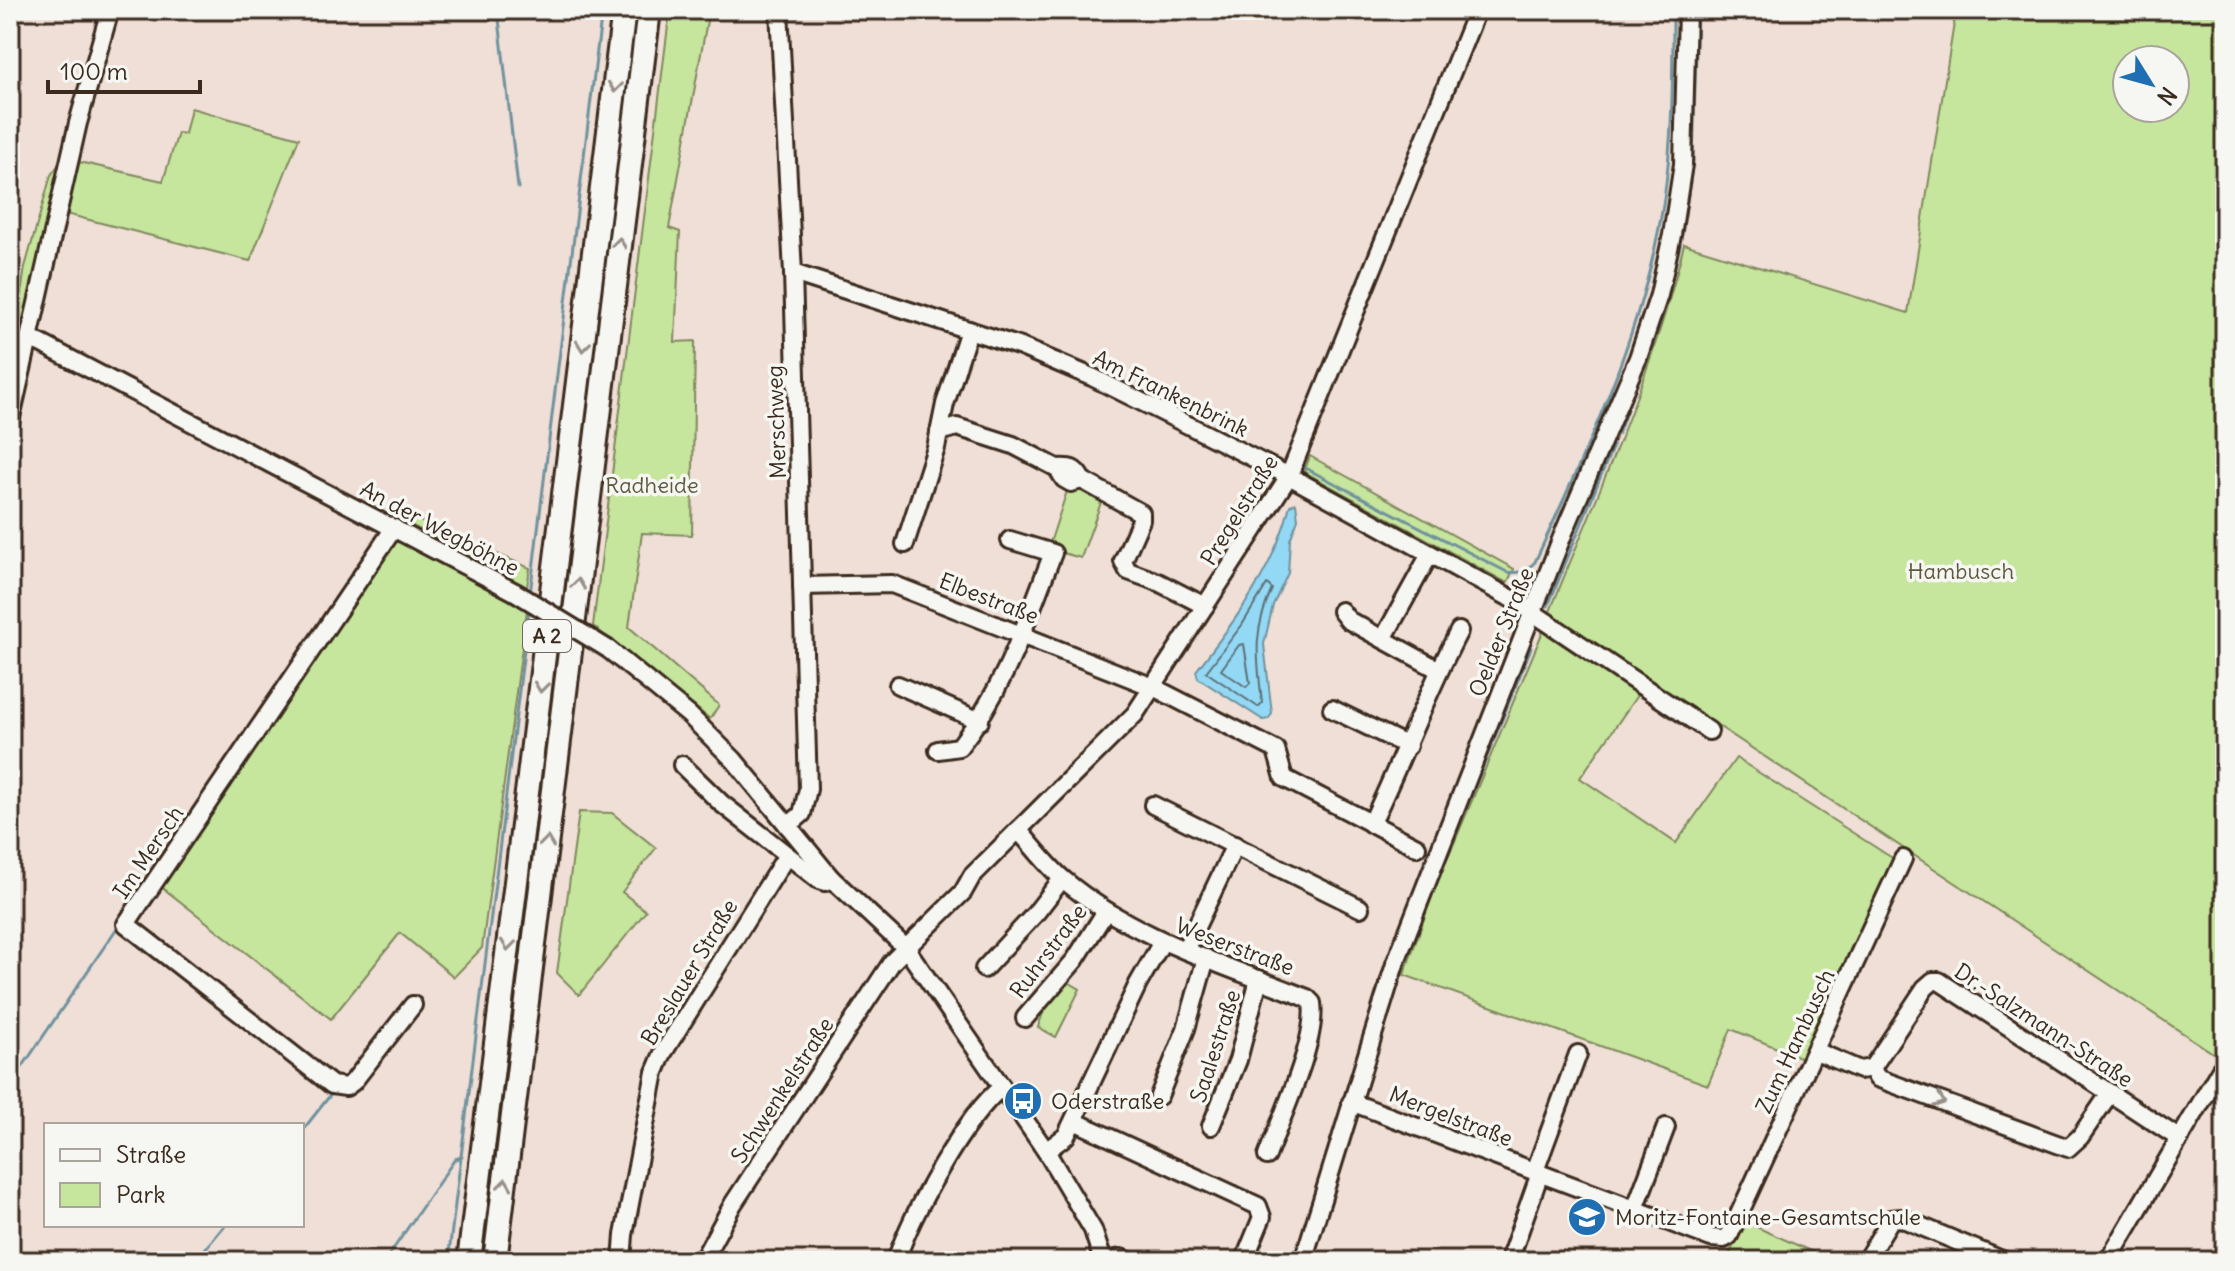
<svg xmlns="http://www.w3.org/2000/svg" width="2235" height="1271" font-family="Delius,sans-serif">
  <style>
    .green { fill: #c6e59d; stroke: #80885e; stroke-width: 2; fill-rule: evenodd }
    .water { fill: #93d8f4; stroke: #70929e; stroke-width: 2 }
    .lines { fill: none; stroke-linecap: round; stroke-linejoin: round }
    .shore { stroke: #5e7074; stroke-width: 2 }
    .stream { stroke: #70929e; stroke-width: 3 }
    .minor-casing { stroke: #3b2a1e; stroke-width: 22 }
    .highway-casing { stroke: #3b2a1e; stroke-width: 28 }
    .minor { stroke: #f6f6f2; stroke-width: 16 }
    .highway { stroke: #f6f6f2; stroke-width: 22 }
    .minor-bridge-casing { stroke: #3b2a1e; stroke-width: 22; stroke-linecap: butt }
    .minor-bridge { stroke: #f6f6f2; stroke-width: 16 }
    .oneway { stroke: #989088 }
    .labels { text-anchor: middle; stroke-width: 7; stroke-linejoin: round; paint-order: stroke }
    .shield { fill: #f6f6f2; stroke: #73675e; stroke-width: 2 }
    .shield-label { font-size: 20px; font-weight: bold; fill: #3b2a1e }
    .street-label { font-size: 22px; fill: #3b2a1e; stroke: #f6f6f2 }
    .park-label { font-size: 22px; fill: #5e593e; stroke: #f6f6f2 }
    .poi-label { font-size: 22px; fill: #3b2a1e; stroke: #f6f6f2; text-anchor: start }
  </style>
  <rect width="100%" height="100%" fill="#efdfd6"/>
  <filter id="ink" filterUnits="userSpaceOnUse"><feTurbulence type="fractalNoise" baseFrequency=".0125" numOctaves="2"/><feDisplacementMap in="SourceGraphic" scale="16" xChannelSelector="R" yChannelSelector="G"/><feConvolveMatrix kernelMatrix="1 2 1 2 8 2 1 2 1" color-interpolation-filters="sRGB"/></filter>
  <g filter="url(#ink)">
    <g class="green">
      <polygon points="670,10 709,10 669,228 680,232 675,342 695,341 692,535 642,533 629,627 719,705 710,719 593,626"/>
      <path d="M 1930,10 L 2225,10 L 2225,1047 L 2219,1057 L 1549,614 C 1598,492 1654,371 1684,244 L 1908,313 L 1955,17 ZM 2127,60 L 2175,60 L 2175,108 L 2127,108 Z"/>
      <polygon points="191,108 299,138 250,261 66,214 79,162 163,181 178,133 185,134"/>
      <polygon points="59,164 17,353 13,349 25,267 51,175"/>
      <polygon points="1310,456 1514,569 1507,583 1304,472"/>
      <polygon points="1084,486 1103,497 1081,558 1048,549 1068,488"/>
      <polygon points="411,517 530,568 527,587 407,523"/>
      <polygon points="397,539 527,610 482,948 454,977 400,933 331,1019 159,885"/>
      <polygon points="1543,631 1638,694 1580,778 1676,843 1736,758 1897,861 1804,1059 1731,1029 1708,1085 1404,975 1434,891"/>
      <polygon points="579,812 612,813 656,848 622,892 646,911 579,995 557,973"/>
      <polygon points="1063,979 1080,989 1056,1037 1038,1027 1049,996"/>
      <polygon points="1745,1222 1833,1261 1726,1261"/>
    </g>
    <path class="water" d="M 1296,503 L 1298,519 L 1290,540 L 1288,573 L 1273,605 L 1264,644 L 1272,714 L 1268,719 L 1263,720 L 1198,678 L 1196,671 C 1235,621 1275,568 1290,505 Z"/>
    <g class="lines">
      <g class="shore">
        <path d="M 1267,584 L 1272,589 C 1252,633 1257,657 1262,703 L 1258,707 L 1206,672 L 1242,625 Z"/>
        <polygon points="1244,644 1250,683 1246,687 1221,670 1239,645"/>
      </g>
      <g class="stream">
        <polyline points="498,10 518,188"/>
        <polyline points="1682,234 1693,161 1697,10"/>
        <polyline points="1618,434 1667,299 1680,245"/>
        <polyline points="10,448 15,427"/>
        <path d="M 1304,459 L 1303,464 L 1307,469 L 1507,572 C 1520,574 1526,571 1535,562 C 1584,456 1635,349 1658,233 C 1673,160 1673,85 1673,10"/>
        <polyline points="530,594 602,10"/>
        <polyline points="1548,606 1613,446"/>
        <polyline points="1442,867 1531,648"/>
        <polyline points="1406,962 1427,904"/>
        <polyline points="10,1085 117,928"/>
        <polyline points="302,1131 332,1093"/>
        <polyline points="195,1261 225,1225"/>
        <polyline points="385,1261 455,1159 462,1157"/>
        <polyline points="448,1261 529,610"/>
      </g>
      <g class="minor-casing">
        <g id="minor">
          <polyline points="779,10 793,273 808,789 802,814 788,826"/>
          <polyline points="793,273 1021,347 1092,377 1192,427 1289,476 1514,600 1709,731"/>
          <polyline points="28,339 40,343 515,592"/>
          <polyline points="10,422 78,123 110,10"/>
          <polyline points="939,432 957,427 1013,445 1057,468 1064,479 1071,483 1082,480"/>
          <path d="M 1057,468 C 1071,467 1076,468 1082,480 L 1141,513 L 1141,520 L 1123,561 L 1128,571 L 1158,582 L 1205,606"/>
          <polyline points="394,528 126,924 332,1085 346,1087 353,1082 413,1005"/>
          <polyline points="905,544 936,448 945,404 969,330"/>
          <polyline points="802,586 892,584 1153,687 1276,750 1284,778 1417,847"/>
          <polyline points="1341,611 1348,620 1439,670"/>
          <polyline points="1383,639 1430,554"/>
          <polyline points="608,649 689,715 734,760 831,878 906,948 1046,1151 1093,1230 1103,1261"/>
          <polyline points="898,685 980,721"/>
          <polyline points="1332,709 1408,746"/>
          <path d="M 938,750 L 959,747 C 1005,689 1026,622 1053,553 L 1010,540"/>
          <polyline points="682,765 721,803 819,880 825,882 831,878"/>
          <polyline points="1153,805 1360,908"/>
          <path d="M 1371,824 C 1402,761 1426,694 1459,631"/>
          <path d="M 1018,830 C 1033,846 1047,866 1064,880 C 1134,939 1223,964 1307,998 L 1312,1003 C 1318,1040 1280,1120 1267,1156"/>
          <polyline points="1185,950 1235,845"/>
          <polyline points="984,969 1035,914 1062,879"/>
          <polyline points="1025,1018 1075,960 1106,911"/>
          <polyline points="1816,1051 1860,1070 1872,1068"/>
          <polyline points="1872,1068 1925,988 1933,981 1939,981 2180,1139"/>
          <polyline points="1872,1068 1877,1078 2068,1148 2080,1137 2110,1093"/>
          <polyline points="1159,1096 1186,1029 1206,958"/>
          <polyline points="1351,1102 1711,1238 1724,1239 1729,1236 1903,859"/>
          <polyline points="1074,1121 1258,1206 1262,1217 1244,1261"/>
          <polyline points="1211,1126 1238,1060 1259,979"/>
          <polyline points="1046,1151 1066,1136 1138,984 1162,942"/>
          <polyline points="1535,1171 1578,1054"/>
          <polyline points="1635,1209 1666,1127"/>
          <polyline points="1867,1258 1891,1219 1901,1218 2004,1261"/>
          <polyline points="622,1261 624,1235 655,1072 663,1053 787,855"/>
          <polyline points="702,1261 733,1204 892,962 963,892 972,876 1135,714 1289,476 1477,10"/>
          <path d="M 896,1261 C 911,1215 965,1116 1002,1087"/>
          <polyline points="1105,1261 1121,1258 1129,1261"/>
          <polyline points="1303,1261 1395,964 1564,532 1638,358 1659,295 1672,235 1683,164 1687,10"/>
          <polyline points="1509,1261 1540,1173"/>
          <polyline points="2108,1261 2220,1070"/>
        </g>
      </g>
      <g class="highway-casing">
        <g id="highway">
          <polyline points="469,1261 624,10"/>
          <polyline points="495,1261 649,10"/>
        </g>
      </g>
      <use href="#minor" class="minor"/>
      <use href="#highway" class="highway"/>
      <g class="minor-bridge-casing">
        <polyline id="minor-bridge" points="515,592 608,649"/>
      </g>
      <use href="#minor-bridge" class="minor-bridge"/>
    </g>
    <defs><path id="oneway-chevron" d="M-2-3.5L2.5 0L-2 3.5" fill="none" stroke-width="1.6" stroke-linecap="round" stroke-linejoin="round" transform="scale(2)"/></defs>
    <g class="oneway">
      <use href="#oneway-chevron" transform="translate(615 87) rotate(97)"/>
      <use href="#oneway-chevron" transform="translate(619 243) rotate(-83)"/>
      <use href="#oneway-chevron" transform="translate(583 346) rotate(97)"/>
      <use href="#oneway-chevron" transform="translate(578 584) rotate(-83)"/>
      <use href="#oneway-chevron" transform="translate(541 687) rotate(97)"/>
      <use href="#oneway-chevron" transform="translate(547 842) rotate(-83)"/>
      <use href="#oneway-chevron" transform="translate(508 945) rotate(97)"/>
      <use href="#oneway-chevron" transform="translate(1940 1101) rotate(21)"/>
      <use href="#oneway-chevron" transform="translate(505 1184) rotate(-83)"/>
    </g>
  </g>
  <defs>
    <g id="bus-disc" transform="scale(2)"><circle r="9.5" fill="#1f6fb2" stroke="#f6f6f2"/><path d="M-5-6H5V4H4V6H2V4H-2V6H-4V4H-5ZM-3.5-4V0h7V-4ZM-3.5 1.2v1.5H-2V1.2ZM2 1.2v1.5H3.5V1.2Z" fill="#fff"/></g>
    <g id="school-disc" transform="scale(2)"><circle r="9.5" fill="#1f6fb2" stroke="#f6f6f2"/><path d="M0-5L7-2L0 1L-7-2ZM-4 1L0 2.5L4 1V4Q0 6-4 4Z" fill="#fff"/></g>
  </defs>
  <g fill-rule="evenodd">
    <use href="#bus-disc" x="1023" y="1101"/>
    <use href="#school-disc" x="1587" y="1217"/>
  </g>
  <g class="labels">
    <rect class="shield" x="523" y="620" width="48" height="32" rx="6"/>
    <g class="shield-label">
      <text x="547" y="643">A 2</text>
    </g>
    <g class="street-label">
      <text transform="translate(1171 393) rotate(26)" y="8">Am Frankenbrink</text>
      <text transform="translate(776 422) rotate(-92)" y="8">Merschweg</text>
      <text transform="translate(1239 510) rotate(-58)" y="8">Pregelstraße</text>
      <text transform="translate(440 528) rotate(28)" y="8">An der Wegböhne</text>
      <text transform="translate(989 598) rotate(21)" y="8">Elbestraße</text>
      <text transform="translate(1501 632) rotate(-68)" y="8">Oelder Straße</text>
      <text transform="translate(148 852) rotate(-56)" y="8">Im Mersch</text>
      <text transform="translate(1235 946) rotate(21)" y="8">Weserstraße</text>
      <text transform="translate(1048 951) rotate(-53)" y="8">Ruhrstraße</text>
      <text transform="translate(689 972) rotate(-59)" y="8">Breslauer Straße</text>
      <text transform="translate(2044 1025) rotate(33)" y="8">Dr.-Salzmann-Straße</text>
      <text transform="translate(1795 1041) rotate(-65)" y="8">Zum Hambusch</text>
      <text transform="translate(1215 1046) rotate(-72)" y="8">Saalestraße</text>
      <text transform="translate(782 1090) rotate(-57)" y="8">Schwenkelstraße</text>
      <text transform="translate(1451 1116) rotate(21)" y="8">Mergelstraße</text>
    </g>
    <g class="park-label">
      <text x="652" y="493">Radheide</text>
      <text x="1961" y="579">Hambusch</text>
    </g>
    <g class="poi-label">
      <text x="1051" y="1109">Oderstraße</text>
      <text x="1615" y="1225">Moritz-Fontaine-Gesamtschule</text>
    </g>
  </g>
  <rect width="2235" height="1271" fill="none" stroke="#f6f6f2" stroke-width="40"/>
  <rect x="20" y="20" width="2195" height="1231" fill="none" stroke="#3b2a1e" stroke-width="3" filter="url(#ink)"/>
  <rect x="44" y="1123" width="260" height="104" fill="#f6f6f2" stroke="#aba49d" stroke-width="2"/>
  <rect x="60" y="1149" width="40" height="12" fill="#f6f6f2" stroke="#aba49d" stroke-width="2"/>
  <text x="116" y="1163" font-size="24" fill="#3b2a1e">Straße</text>
  <rect x="60" y="1183" width="40" height="24" fill="#c6e59d" stroke="#aba49d" stroke-width="2"/>
  <text x="116" y="1203" font-size="24" fill="#3b2a1e">Park</text>
  <g transform="translate(2151 84) rotate(127)"><circle r="38" fill="#f6f6f2" stroke="#aba49d" stroke-width="2"/>
  <path d="M0-6L14 30L0 20L-14 30Z" fill="#1f6fb2"/>
  <text y="-12" font-size="22" font-weight="bold" text-anchor="middle" fill="#3b2a1e">N</text>
  </g>
  <path d="M48 80v12h152v-12" fill="none" stroke="#3b2a1e" stroke-width="4"/>
  <text x="60" y="80" font-size="24" fill="#3b2a1e" stroke="#f6f6f2" stroke-width="6" paint-order="stroke">100 m</text>
</svg>
